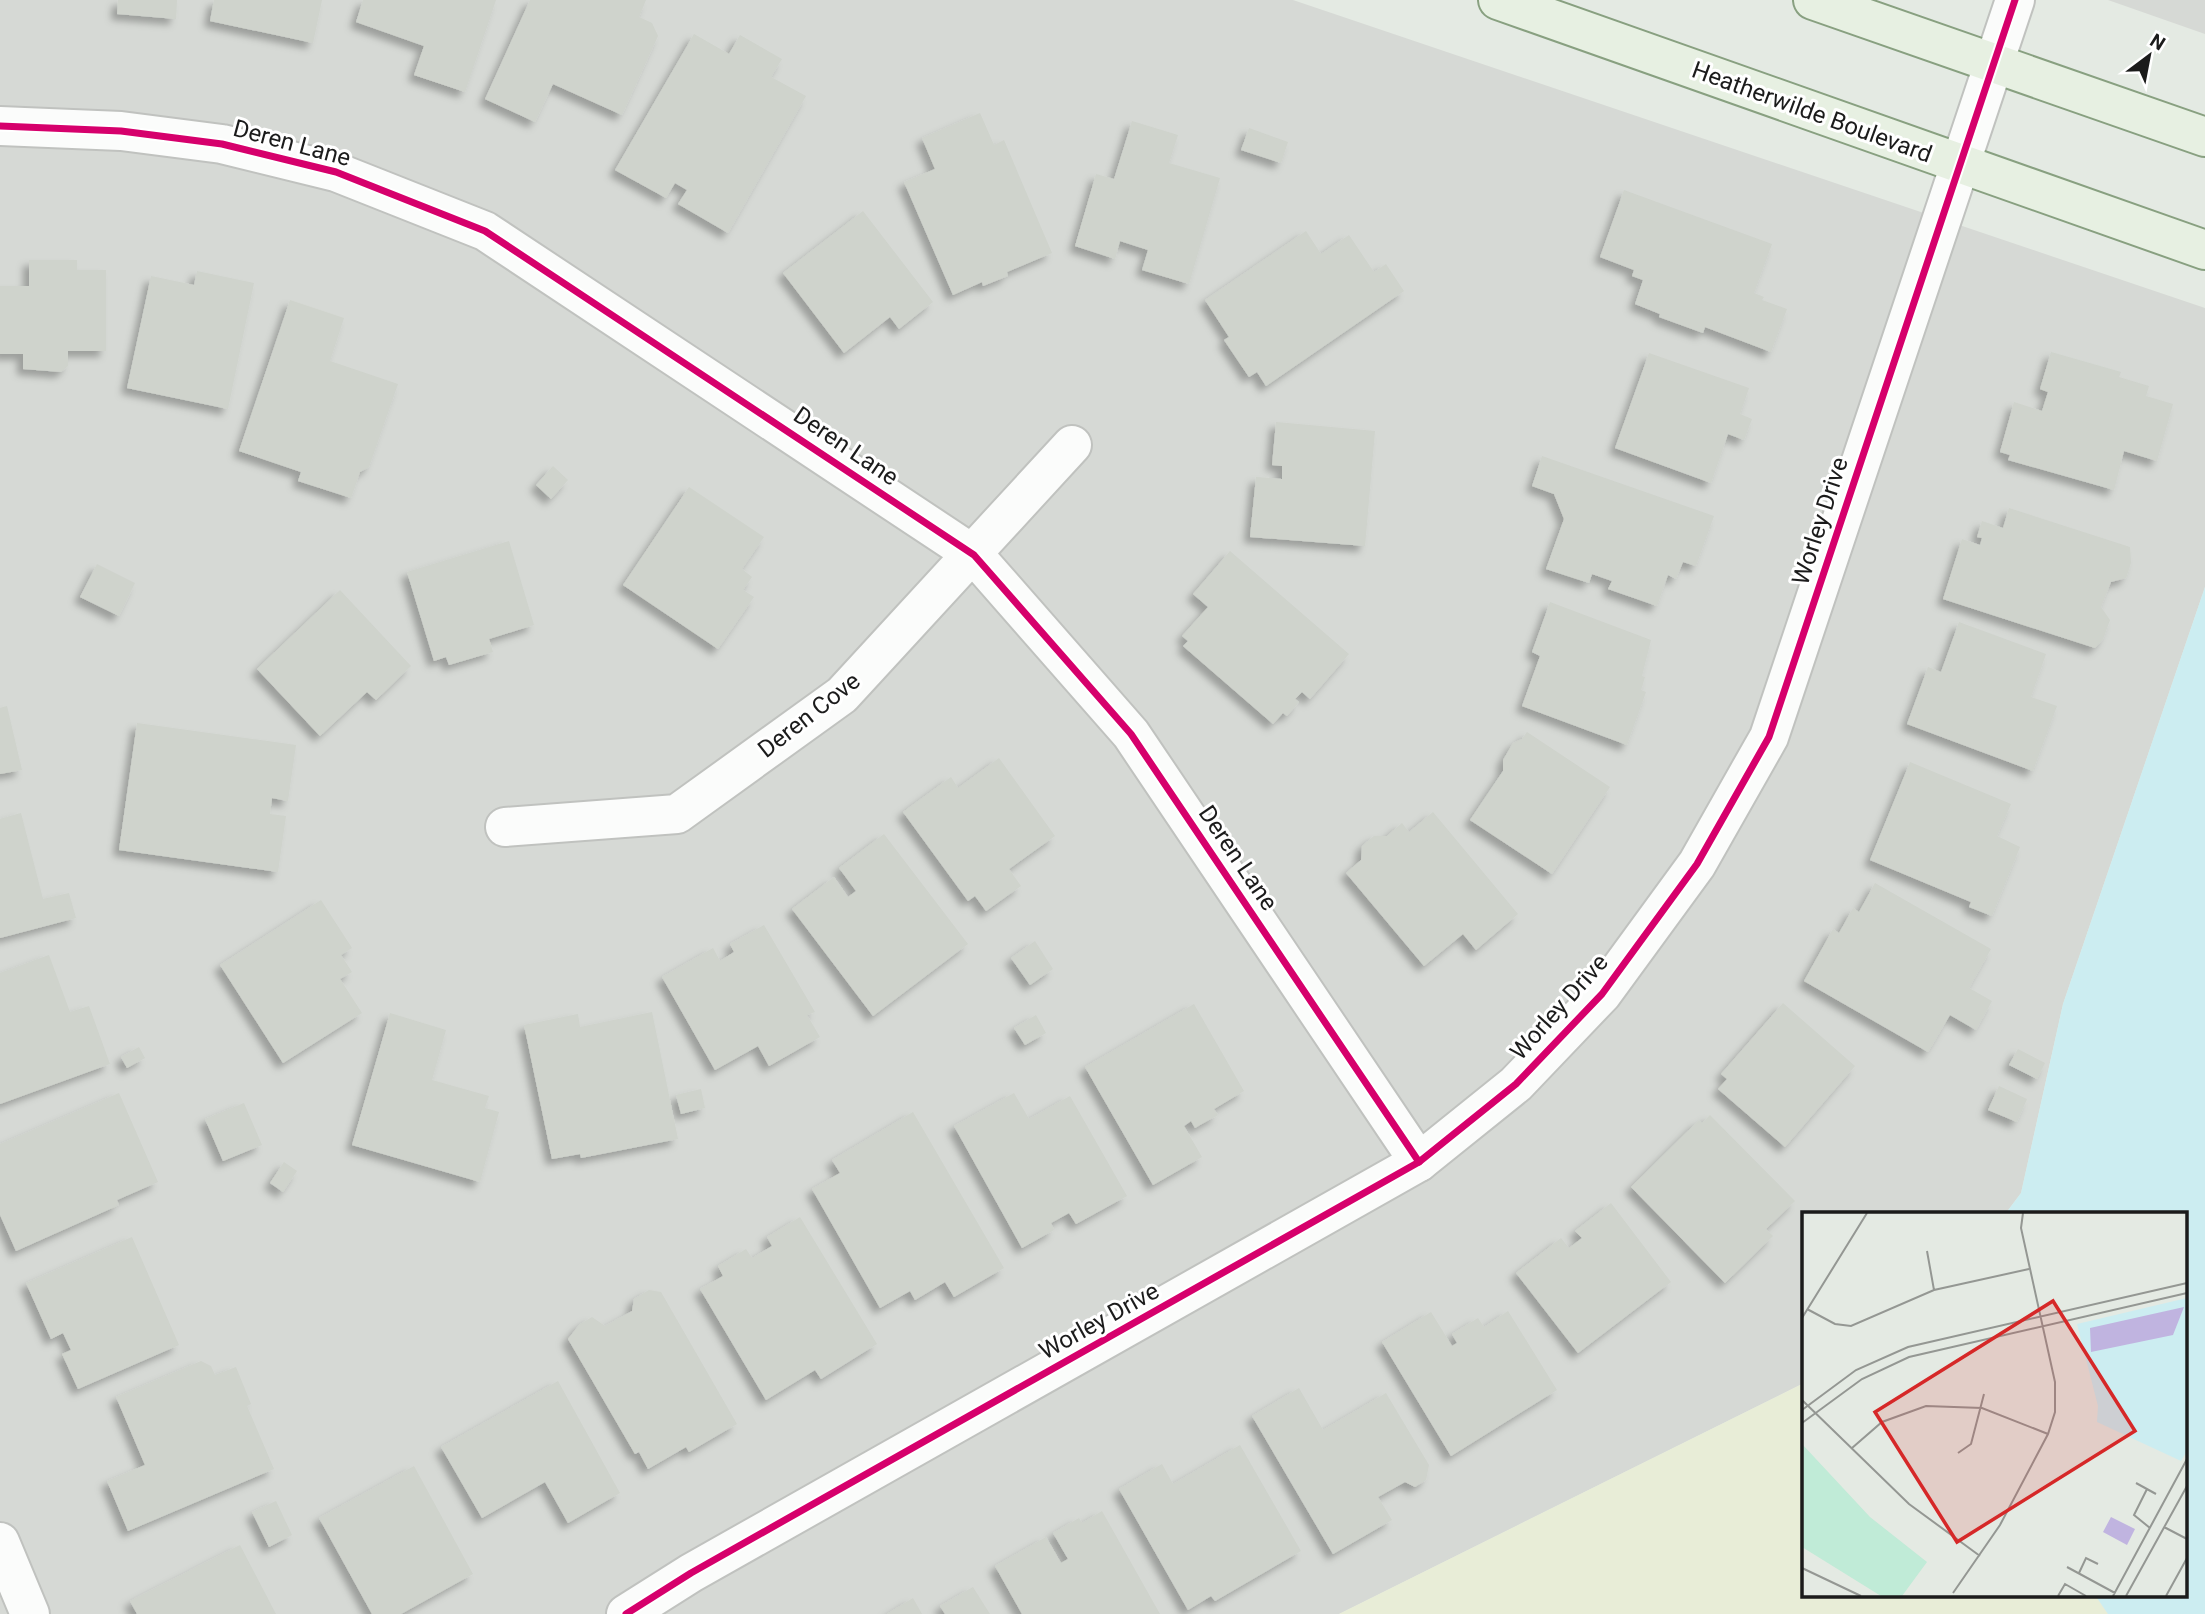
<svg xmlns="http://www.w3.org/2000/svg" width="2205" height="1614" font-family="Roboto,sans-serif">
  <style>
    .residential { fill: #d6d9d5 }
    .commercial { fill: #e8edd7 }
    .park { fill: #ccedf1 }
    .building { fill: #cfd3cc; filter: url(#shadow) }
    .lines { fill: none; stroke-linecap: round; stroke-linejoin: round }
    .minor-casing { stroke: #c0c2bf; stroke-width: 42 }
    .major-casing { stroke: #88a080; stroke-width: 42 }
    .minor { stroke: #fbfcfb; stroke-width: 38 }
    .major { stroke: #e7f0e2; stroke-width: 38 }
    .cycleway-casing { stroke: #fff; stroke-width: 11 }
    .cycleway { stroke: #d6006c; stroke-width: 7 }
    .labels { text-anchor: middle; stroke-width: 6; stroke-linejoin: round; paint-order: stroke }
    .street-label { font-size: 24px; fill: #1b1b1b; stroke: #fff }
    .inset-road { fill: none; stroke: #949793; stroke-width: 2 }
    .view { fill: #d62828; fill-opacity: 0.15; stroke: #d62828; stroke-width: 3.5 }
    .inset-edge { fill: none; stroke: #1b1b1b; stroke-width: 3.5 }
  </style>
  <defs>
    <filter id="shadow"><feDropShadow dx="-6" dy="6" stdDeviation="3.5" flood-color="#0004"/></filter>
  </defs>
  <rect width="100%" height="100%" fill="#e4eae3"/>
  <g class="residential">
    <polygon points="0,0 1293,0 2205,308 2205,587 2063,1004 2021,1193 2006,1213 1804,1213 1804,1383 1339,1614 0,1614"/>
    <polygon points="2108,0 2205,0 2205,34"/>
  </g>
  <polygon class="commercial" points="1804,1383 1804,1595 2095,1595 2108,1614 1339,1614"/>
  <polygon class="park" points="2205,587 2205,1614 2108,1614 2095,1595 2186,1595 2186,1213 2006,1213 2021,1193 2063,1004"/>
  <g class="building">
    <polygon points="118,0 177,0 176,19 117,14"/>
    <polygon points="214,0 322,0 313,43 210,21"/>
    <polygon points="363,0 496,0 465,92 414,75 424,46 356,22"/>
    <polygon points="530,0 646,0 639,17 652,23 658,36 622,115 553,84 535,122 485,99"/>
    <polygon points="694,34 729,54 740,35 782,59 771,77 806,96 728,233 678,204 687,190 675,183 666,198 615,170"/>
    <polygon points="980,113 994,145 1004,140 1052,253 1007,272 1008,276 983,286 982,282 953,295 904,182 935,169 922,138"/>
    <polygon points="1132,121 1178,135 1169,163 1220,178 1189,284 1142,270 1148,250 1120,241 1115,259 1075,246 1096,174 1114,179"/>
    <polygon points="1249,128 1288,142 1281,163 1241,150"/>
    <polygon points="1624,190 1772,244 1754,293 1764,297 1762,300 1787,309 1771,352 1705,327 1703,333 1659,317 1660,314 1635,304 1643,280 1632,276 1634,270 1600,257"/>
    <polygon points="863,211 933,302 899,329 890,317 844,353 783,273"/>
    <polygon points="1306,231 1321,254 1349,235 1374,272 1386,264 1404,291 1266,386 1257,372 1249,377 1224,340 1229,337 1205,300"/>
    <polygon points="29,260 77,260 77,270 106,270 106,351 68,351 68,366 61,372 23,369 23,354 0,354 0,286 29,286"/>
    <polygon points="197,271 254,283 228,409 127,388 151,276 194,285"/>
    <polygon points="290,300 344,318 330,361 398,384 369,467 360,472 351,498 298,481 301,472 239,451"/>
    <polygon points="2051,352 2121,372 2119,377 2149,386 2146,396 2173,404 2157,461 2124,451 2114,490 2008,460 2010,455 2000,452 2014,402 2042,411 2048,392 2040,389"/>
    <polygon points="1649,353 1749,388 1740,414 1752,419 1744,440 1728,434 1711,483 1615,448"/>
    <polygon points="1276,422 1375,431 1365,546 1250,537 1256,477 1282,479 1282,466 1272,465"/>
    <polygon points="1542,456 1714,516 1696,566 1683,562 1676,579 1668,575 1657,606 1608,589 1612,581 1592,574 1589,583 1546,569 1564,519 1554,494 1532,486"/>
    <polygon points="553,466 568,480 551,499 536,485"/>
    <polygon points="689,487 764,537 742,569 752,577 743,590 754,597 718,649 623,585"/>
    <polygon points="2009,508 2130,547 2131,563 2126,578 2111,582 2101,607 2110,620 2103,639 2095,648 1943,599 1962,539 1980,545 1982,538 1977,537 1982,521 2003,528"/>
    <polygon points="509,541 534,625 489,639 493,652 449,665 446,657 434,661 407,572"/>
    <polygon points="1230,551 1349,654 1310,699 1302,692 1295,699 1299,702 1287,716 1283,713 1273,724 1183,646 1188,641 1182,636 1208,607 1193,594"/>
    <polygon points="97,564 135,583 119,616 80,597"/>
    <polygon points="340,590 411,666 376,700 367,692 320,736 257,669"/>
    <polygon points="1550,602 1651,640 1642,676 1645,677 1641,690 1646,692 1627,745 1522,706 1540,656 1532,652"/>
    <polygon points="1959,622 2046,654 2031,697 2057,706 2033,771 1907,724 1928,667 1941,672"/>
    <polygon points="7,706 22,770 0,774 0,708"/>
    <polygon points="137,723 296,745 288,801 272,798 270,814 286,816 278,872 119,850"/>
    <polygon points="1527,732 1610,787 1552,874 1470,820 1503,771 1503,760 1513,743 1522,739"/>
    <polygon points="999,758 1055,836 1009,869 1021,886 986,911 975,896 968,901 903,812 951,777 958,788"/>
    <polygon points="1910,762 2011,804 1997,836 2020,847 1992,916 1969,907 1971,902 1870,860"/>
    <polygon points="1433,812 1518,914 1476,950 1463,934 1424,966 1346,873 1361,860 1362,846 1374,836 1387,836 1402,823 1409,832"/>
    <polygon points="21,813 43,899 69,893 76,918 0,938 0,819"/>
    <polygon points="884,834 968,944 873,1016 792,909 834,877 848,897 856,891 839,868"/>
    <polygon points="1875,883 1991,949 1969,988 1992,1001 1976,1030 1950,1015 1928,1052 1804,981 1833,929 1839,933 1853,908 1859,912"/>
    <polygon points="321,900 352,948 341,955 352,972 340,979 362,1013 283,1063 220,965"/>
    <polygon points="764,925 815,1012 807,1015 820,1037 769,1066 758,1046 715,1070 662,977 713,948 720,961 734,952 730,944"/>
    <polygon points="1035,941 1053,969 1030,985 1011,958"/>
    <polygon points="49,955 70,1012 89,1006 110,1064 0,1104 0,973"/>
    <polygon points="1783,1003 1855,1066 1785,1147 1718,1089 1727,1079 1721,1074"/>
    <polygon points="1194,1004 1244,1091 1214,1109 1218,1115 1200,1125 1195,1128 1191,1121 1184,1126 1202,1157 1153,1185 1085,1067"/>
    <polygon points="652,1012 678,1139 581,1158 580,1154 552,1159 524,1025 578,1014 580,1027"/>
    <polygon points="390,1013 446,1030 432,1080 489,1096 485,1108 499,1112 480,1182 352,1145"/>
    <polygon points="1036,1015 1046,1033 1025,1045 1014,1028"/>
    <polygon points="139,1047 145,1058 127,1068 121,1057"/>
    <polygon points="2018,1049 2045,1063 2037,1079 2009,1065"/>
    <polygon points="1999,1086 2027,1099 2017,1122 1988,1110"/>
    <polygon points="701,1089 705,1108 681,1114 676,1095"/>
    <polygon points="119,1093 158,1182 117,1200 119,1205 16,1251 0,1215 0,1144"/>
    <polygon points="1014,1093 1029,1119 1070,1096 1127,1196 1076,1224 1069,1213 1051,1223 1054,1230 1022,1248 954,1126"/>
    <polygon points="244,1103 262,1145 223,1161 205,1119"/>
    <polygon points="913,1112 1004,1268 954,1297 945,1282 915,1300 910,1291 880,1308 812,1189 840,1173 832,1160"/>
    <polygon points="1710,1115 1795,1201 1766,1229 1773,1236 1725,1283 1631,1187 1699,1120 1702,1123"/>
    <polygon points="284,1162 297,1171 283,1192 270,1183"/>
    <polygon points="1611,1203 1671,1282 1578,1353 1516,1273 1561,1238 1569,1248 1582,1238 1575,1231"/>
    <polygon points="800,1217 877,1344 821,1379 815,1370 766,1400 700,1289 723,1276 718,1266 746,1249 752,1258 772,1246 767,1237"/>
    <polygon points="132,1237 179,1345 78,1389 62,1354 71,1350 63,1333 51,1339 26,1283"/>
    <polygon points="649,1290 661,1292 737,1424 689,1452 686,1447 648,1469 639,1452 635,1454 568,1339 579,1325 592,1317 605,1326 632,1311 634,1299"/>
    <polygon points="1508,1311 1557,1390 1451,1456 1382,1342 1431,1312 1452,1346 1457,1343 1452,1334 1478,1318 1484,1327"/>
    <polygon points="201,1361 211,1366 215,1375 236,1367 251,1404 247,1406 274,1469 128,1531 107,1481 145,1465 116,1397"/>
    <polygon points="558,1381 620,1493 568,1523 545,1482 482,1518 441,1447"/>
    <polygon points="1299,1388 1323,1430 1386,1393 1429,1465 1426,1480 1415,1487 1405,1482 1378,1497 1392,1520 1333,1554 1252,1416"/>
    <polygon points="1240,1445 1301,1551 1215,1601 1211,1596 1188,1610 1119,1489 1162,1464 1173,1484"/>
    <polygon points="414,1466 473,1574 401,1614 372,1614 319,1518"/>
    <polygon points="276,1501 292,1535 269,1547 252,1512"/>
    <polygon points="1102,1511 1160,1614 1022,1614 995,1566 1046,1537 1061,1563 1068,1559 1053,1533 1079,1518 1082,1523"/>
    <polygon points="240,1545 276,1614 137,1614 130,1601"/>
    <polygon points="973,1587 990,1614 945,1614 940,1606"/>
    <polygon points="913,1598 922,1614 887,1614"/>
  </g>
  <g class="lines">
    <g class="minor-casing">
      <g id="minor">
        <polyline points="0,126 121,131 222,144 336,172 485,231 974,555 1131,734 1419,1162"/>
        <polyline points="505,827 677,814 842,695 1072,445"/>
        <polyline points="0,1542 30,1614"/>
        <polyline points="626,1614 691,1573 1419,1162 1516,1084 1602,994 1697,864 1769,737 2015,0"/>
      </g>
    </g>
    <g class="major-casing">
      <g id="major">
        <polyline points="1498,0 2205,250"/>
        <polyline points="1813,0 2205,137"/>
      </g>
    </g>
    <use href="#minor" class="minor"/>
    <use href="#major" class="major"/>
    <g class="cycleway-casing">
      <g id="cycleway">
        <polyline points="0,126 121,131 222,144 336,172 485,231 974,555 1131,734 1419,1162"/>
        <polyline points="626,1614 691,1573 1419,1162 1516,1084 1602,994 1697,864 1769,737 2015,0"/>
      </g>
    </g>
    <use href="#cycleway" class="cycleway"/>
  </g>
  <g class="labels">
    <g class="street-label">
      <text transform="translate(1812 112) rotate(20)" y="8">Heatherwilde Boulevard</text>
      <text transform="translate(292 143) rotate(15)" y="8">Deren Lane</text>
      <text transform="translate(846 446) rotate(34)" y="8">Deren Lane</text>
      <text transform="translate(1820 521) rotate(-72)" y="8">Worley Drive</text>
      <text transform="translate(809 715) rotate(-38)" y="8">Deren Cove</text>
      <text transform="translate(1238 858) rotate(56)" y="8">Deren Lane</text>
      <text transform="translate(1559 1007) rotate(-48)" y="8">Worley Drive</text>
      <text transform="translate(1099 1321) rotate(-29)" y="8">Worley Drive</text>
    </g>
  </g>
  <g transform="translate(1802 1212)">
    <rect width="385" height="385" fill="#e4eae3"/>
    <path d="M 0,232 L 68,305 L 125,350 L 100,384 L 79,384 L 0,335 Z" fill="#c0ebd7"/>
    <path d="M 385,86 L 385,239 L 379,249 L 295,210 L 296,194 L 275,112 Z" fill="#ccedf1"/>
    <path d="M 382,95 L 371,123 L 289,140 L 288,116 ZM 309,305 L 333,317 L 325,333 L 301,320 Z" fill="#c0b4e0"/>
    <path class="inset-road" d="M 125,39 L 132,78M 5,97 L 33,112 L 49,114 L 132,78 L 227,57M 0,106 L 65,1M 0,188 L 107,292 L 178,344M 0,198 L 54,158 L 106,135 L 385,71M 0,211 L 60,167 L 107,145 L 385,81M 50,236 L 80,210 L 124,194 L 180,196 L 246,222M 156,241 L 169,232 L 182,182M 334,271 L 354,282M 345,277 L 332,303 L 348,316M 362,315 L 385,327M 265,355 L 313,381M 0,356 L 59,384M 277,361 L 284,346 L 296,352M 151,381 L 198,313 L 246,222 L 253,200 L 253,170 L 219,16 L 221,1M 256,384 L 263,372 L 284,384M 311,384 L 385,247M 324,384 L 385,274M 364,384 L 385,346"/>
    <path class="view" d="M 251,89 L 333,219 L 155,330 L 73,200 Z"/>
    <rect width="385" height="385" class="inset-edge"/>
  </g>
  <g transform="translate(2149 56) rotate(32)" stroke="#ffffff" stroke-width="5" paint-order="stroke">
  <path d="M0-5L12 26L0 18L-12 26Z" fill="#1b1b1b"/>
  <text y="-10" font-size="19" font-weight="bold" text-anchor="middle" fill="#1b1b1b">N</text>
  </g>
</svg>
